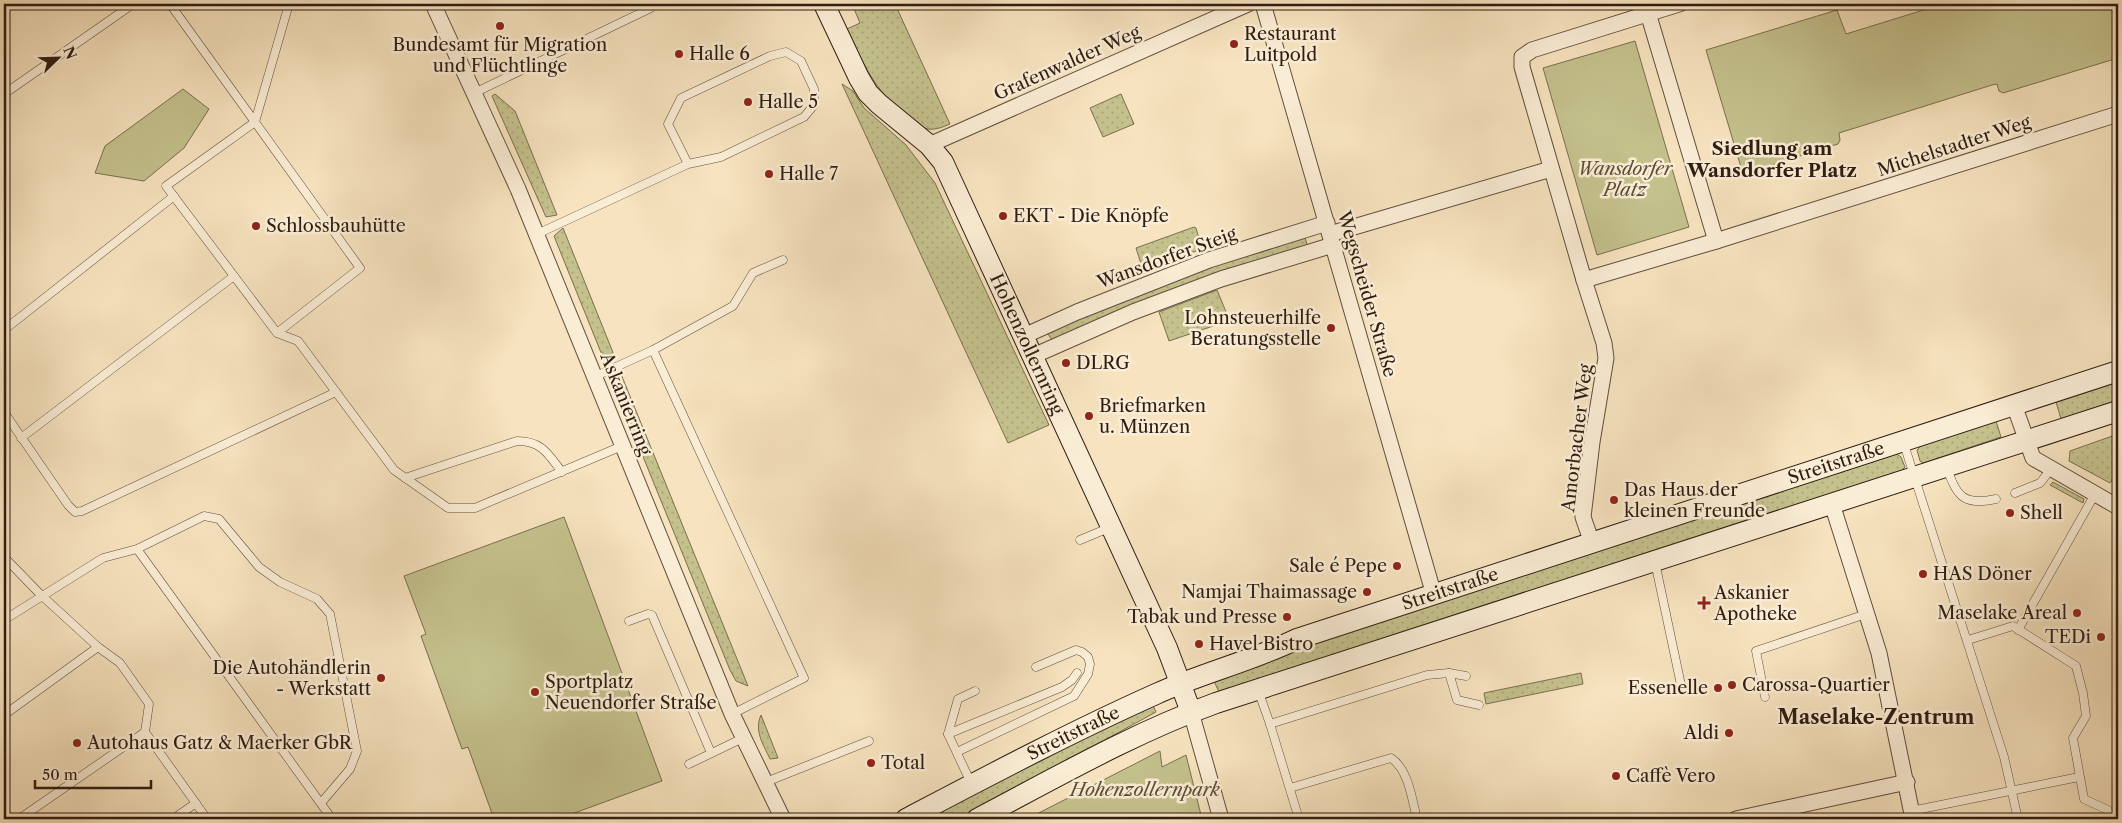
<svg xmlns="http://www.w3.org/2000/svg" width="2122" height="823" font-family="'Libre Caslon Text',serif">
  <style>
    .grass { fill: url(#grass-dots); stroke: #7a6f50 }
    .park { fill: #c4c18d; stroke: #7a6f50 }
    .lines { fill: none; stroke-linecap: round; stroke-linejoin: round }
    .lane-casing { stroke: #614e3d; stroke-width: 9 }
    .street-casing { stroke: #614e3d; stroke-width: 17 }
    .secondary-casing { stroke: #2f1d12; stroke-width: 22 }
    .lane { stroke: #faedd5; stroke-width: 8 }
    .street { stroke: #faedd5; stroke-width: 15 }
    .secondary { stroke: #faedd5; stroke-width: 20 }
    .poi-dot { fill: #8f2418; stroke: #faedd5; stroke-width: 2 }
    .labels { text-anchor: middle; stroke-width: 5; stroke-linejoin: round; paint-order: stroke }
    .poi-label { font-size: 18px; fill: #2f1d12; stroke: #faedd5; text-anchor: start }
    .street-label { font-size: 18px; fill: #2f1d12; stroke: #faedd5 }
    .park-label { font-size: 18px; font-style: italic; fill: #5c4e37; stroke: #faedd5 }
    .neighbourhood-label { font-size: 19px; font-weight: bold; fill: #2f1d12; stroke: #faedd5 }
    .quarter-label { font-size: 20px; font-weight: bold; fill: #2f1d12; stroke: #faedd5 }
  </style>
  <defs>
    <pattern id="grass-dots" width="8" height="8" patternUnits="userSpaceOnUse" patternTransform="scale(1.25)"><rect width="8" height="8" fill="#c4c18d"/><path d="M2 2h.1M6 6h.1" fill="none" stroke="#a9a579" stroke-width="1.8" stroke-linecap="round"/></pattern>
  </defs>
  <rect width="100%" height="100%" fill="#f7e3bf"/>
  <filter id="stains"><feTurbulence type="fractalNoise" baseFrequency=".004" numOctaves="4"/><feColorMatrix values="0 0 0 0 .2 0 0 0 0 .09 0 0 0 0 .02 0 0 0 .5 -.17"/></filter>
  <radialGradient id="worn" r=".72"><stop offset=".6" stop-color="#630" stop-opacity="0"/><stop offset="1" stop-color="#630" stop-opacity=".3"/></radialGradient>
  <g class="grass">
    <path d="M 852,4 L 895,4 L 950,124 C 943,127 936,130 928,129 C 919,128 911,121 905,116 C 875,90 863,64 847,29 L 860,23 Z"/>
    <polygon points="842,84 853,91 864,108 906,145 935,183 1049,425 1008,443"/>
    <polygon points="495,94 515,111 557,215 546,217 492,96"/>
    <polygon points="1121,94 1134,124 1103,137 1090,108"/>
    <polygon points="1194,227 1196,228 1202,249 1143,270 1136,248"/>
    <polygon points="563,228 614,355 602,355 554,236"/>
    <polygon points="1305,238 1308,247 1053,341 1047,333 1159,283"/>
    <polygon points="1217,290 1229,319 1228,321 1169,341 1159,312"/>
    <polygon points="621,374 748,686 736,681 730,670 613,383"/>
    <polygon points="2118,382 2118,400 2061,419 2056,402"/>
    <polygon points="1996,421 2001,437 1923,463 1920,461 1917,450 1922,445"/>
    <polygon points="2118,434 2113,456 2116,473 2110,483 2069,461 2070,451"/>
    <polygon points="1897,454 1901,457 1905,467 1901,471 1219,692 1214,681 1263,665 1307,644"/>
    <polygon points="2053,482 2084,499 2083,503 2050,485"/>
    <polygon points="1581,673 1583,684 1486,704 1484,693"/>
    <polygon points="1151,701 1156,712 1112,736 1079,757 959,819 927,819 931,815"/>
    <path d="M 761,715 L 778,758 L 770,759 C 763,744 754,731 761,715 Z"/>
  </g>
  <g class="park">
    <polygon points="1943,4 2118,4 2118,58 2003,93 1999,91 1997,84 1992,85 1839,133 1840,140 1838,144 1743,174 1706,50 1837,10 1846,34"/>
    <polygon points="1635,41 1689,227 1597,255 1543,68"/>
    <polygon points="183,89 209,109 184,148 144,181 95,173 105,146"/>
    <polygon points="564,517 662,781 558,819 494,819 468,747 462,749 421,636 426,634 404,576"/>
    <polygon points="1160,751 1162,767 1186,755 1202,819 1027,819"/>
  </g>
  <g class="lines">
    <g class="lane-casing">
      <g id="lane">
        <polyline points="170,4 360,268 277,333 166,186 255,122 289,4"/>
        <polyline points="474,93 651,8"/>
        <polyline points="4,94 133,4"/>
        <polyline points="537,234 688,164 721,157 804,117 814,105 814,89 801,61 786,52 770,56 681,98 668,124 688,164"/>
        <polyline points="4,330 174,196"/>
        <polyline points="277,333 298,341 394,470 448,508 475,508 622,446"/>
        <polyline points="653,350 733,306 753,273 783,260"/>
        <polyline points="594,377 653,350 804,678 732,714"/>
        <polyline points="4,412 68,505 75,512 82,511 336,392"/>
        <polyline points="21,438 234,276"/>
        <polyline points="1903,441 2004,757 2018,819"/>
        <path d="M 1946,466 C 1957,496 1962,506 1996,499"/>
        <path d="M 405,478 L 517,441 C 542,441 548,454 562,472"/>
        <polyline points="2015,493 2040,483 2051,469"/>
        <polyline points="1080,540 1111,527"/>
        <polyline points="137,549 332,819"/>
        <polyline points="4,557 41,595 98,647 120,663 149,704 145,732 207,819"/>
        <polyline points="1655,562 1681,685"/>
        <polyline points="4,620 103,558 137,549 204,516 219,519 259,567 280,582 317,599 330,614 357,751 350,769 321,803"/>
        <polyline points="629,621 648,614 652,615 711,753"/>
        <polyline points="2018,630 2095,494"/>
        <polyline points="1968,640 2013,626 2076,666 2083,693 2086,716 2073,738 2084,799 2108,810 2110,819"/>
        <polyline points="1449,673 1457,700 1479,705"/>
        <polyline points="1258,690 1270,724 1427,675 1449,673 1466,676"/>
        <polyline points="1765,697 1756,651 1866,614"/>
        <polyline points="4,715 98,647"/>
        <polyline points="1270,724 1299,819"/>
        <polyline points="948,734 1062,687 1072,680 1077,673"/>
        <polyline points="957,752 1074,696 1088,674 1090,664 1088,657 1082,652 1076,650 1036,667"/>
        <polyline points="689,764 743,738"/>
        <polyline points="766,782 869,741"/>
        <polyline points="971,783 948,734 958,699 975,691"/>
        <path d="M 1290,788 L 1391,758 C 1409,770 1412,800 1417,819"/>
        <polyline points="1911,811 2079,777"/>
        <polyline points="19,819 145,732"/>
        <polyline points="173,819 196,803"/>
      </g>
    </g>
    <g class="street-casing">
      <g id="street">
        <polyline points="433,4 518,189 732,714 783,819"/>
        <polyline points="1263,4 1434,595"/>
        <polyline points="1679,4 1532,50 1522,57 1522,67 1584,280 1716,241 2118,114"/>
        <polyline points="1648,13 1716,241"/>
        <polyline points="929,145 1248,4"/>
        <polyline points="1330,234 1551,169"/>
        <polyline points="1584,280 1604,343 1606,358 1592,442 1583,517 1592,543"/>
        <polyline points="1024,336 1077,312 1209,260 1327,223"/>
        <polyline points="1033,356 1133,312 1221,279 1333,245"/>
        <polyline points="2014,405 2033,458 2118,507"/>
        <polyline points="1832,504 1879,653 1913,819"/>
        <polyline points="1191,712 1221,819"/>
        <polyline points="1736,819 1907,782"/>
      </g>
    </g>
    <g class="secondary-casing">
      <g id="secondary">
        <path id="s1" d="M 824,4 L 859,78 L 868,93 L 879,104 L 929,145 L 943,162 L 1167,648 L 1191,712"/>
        <path id="s2" d="M 906,819 C 988,776 1071,732 1156,694 C 1202,673 1252,661 1297,639 L 2118,371"/>
        <path d="M 977,819 C 1055,778 1133,733 1216,703 L 2118,411"/>
      </g>
    </g>
    <use href="#lane" class="lane"/>
    <use href="#street" class="street"/>
    <use href="#secondary" class="secondary"/>
  </g>
  <g class="poi-dot">
    <circle cx="500" cy="26" r="5"/>
    <circle cx="1234" cy="44" r="5"/>
    <circle cx="679" cy="54" r="5"/>
    <circle cx="748" cy="102" r="5"/>
    <circle cx="769" cy="174" r="5"/>
    <circle cx="1003" cy="216" r="5"/>
    <circle cx="256" cy="226" r="5"/>
    <circle cx="1331" cy="328" r="5"/>
    <circle cx="1066" cy="363" r="5"/>
    <circle cx="1089" cy="416" r="5"/>
    <circle cx="1614" cy="500" r="5"/>
    <circle cx="2010" cy="513" r="5"/>
    <circle cx="1397" cy="566" r="5"/>
    <circle cx="1923" cy="574" r="5"/>
    <circle cx="1367" cy="592" r="5"/>
    <path d="M1701.5 595.5h5v5h5v5h-5v5h-5v-5h-5v-5h5z"/>
    <circle cx="2077" cy="613" r="5"/>
    <circle cx="1287" cy="617" r="5"/>
    <circle cx="2101" cy="637" r="5"/>
    <circle cx="1199" cy="644" r="5"/>
    <circle cx="381" cy="678" r="5"/>
    <circle cx="1732" cy="685" r="5"/>
    <circle cx="1718" cy="688" r="5"/>
    <circle cx="535" cy="692" r="5"/>
    <circle cx="1729" cy="733" r="5"/>
    <circle cx="77" cy="743" r="5"/>
    <circle cx="871" cy="763" r="5"/>
    <circle cx="1616" cy="776" r="5"/>
  </g>
  <g class="labels">
    <g class="poi-label">
      <text x="1244" y="40">Restaurant<tspan x="1244" dy="21">Luitpold</tspan></text>
      <text x="500" y="51" text-anchor="middle">Bundesamt für Migration<tspan x="500" dy="21">und Flüchtlinge</tspan></text>
      <text x="689" y="60">Halle 6</text>
      <text x="758" y="108">Halle 5</text>
      <text x="779" y="180">Halle 7</text>
      <text x="1013" y="222">EKT - Die Knöpfe</text>
      <text x="266" y="232">Schlossbauhütte</text>
      <text x="1321" y="324" text-anchor="end">Lohnsteuerhilfe<tspan x="1321" dy="21">Beratungsstelle</tspan></text>
      <text x="1076" y="369">DLRG</text>
      <text x="1099" y="412">Briefmarken<tspan x="1099" dy="21">u. Münzen</tspan></text>
      <text x="1624" y="496">Das Haus der<tspan x="1624" dy="21">kleinen Freunde</tspan></text>
      <text x="2020" y="519">Shell</text>
      <text x="1387" y="572" text-anchor="end">Sale é Pepe</text>
      <text x="1933" y="580">HAS Döner</text>
      <text x="1357" y="598" text-anchor="end">Namjai Thaimassage</text>
      <text x="1714" y="599">Askanier<tspan x="1714" dy="21">Apotheke</tspan></text>
      <text x="2067" y="619" text-anchor="end">Maselake Areal</text>
      <text x="1277" y="623" text-anchor="end">Tabak und Presse</text>
      <text x="2091" y="643" text-anchor="end">TEDi</text>
      <text x="1209" y="650">Havel Bistro</text>
      <text x="371" y="674" text-anchor="end">Die Autohändlerin<tspan x="371" dy="21">- Werkstatt</tspan></text>
      <text x="545" y="688">Sportplatz<tspan x="545" dy="21">Neuendorfer Straße</tspan></text>
      <text x="1742" y="691">Carossa-Quartier</text>
      <text x="1708" y="694" text-anchor="end">Essenelle</text>
      <text x="1719" y="739" text-anchor="end">Aldi</text>
      <text x="87" y="749">Autohaus Gatz &amp; Maerker GbR</text>
      <text x="881" y="769">Total</text>
      <text x="1626" y="782">Caffè Vero</text>
    </g>
    <g class="street-label">
      <text transform="translate(1067 63) rotate(-24)" y="6">Grafenwalder Weg</text>
      <text transform="translate(1954 146) rotate(-18)" y="6">Michelstadter Weg</text>
      <text transform="translate(1167 258) rotate(-20)" y="6">Wansdorfer Steig</text>
      <text transform="translate(1367 294) rotate(74)" y="6">Wegscheider Straße</text>
      <text dy="6" stroke="none"><textPath href="#s1" startOffset="402">Hohenzollernring</textPath></text>
      <text transform="translate(626 404) rotate(68)" y="6">Askanierring</text>
      <text transform="translate(1577 438) rotate(-83)" y="6">Amorbacher Weg</text>
      <text dy="6" stroke="none"><textPath href="#s2" startOffset="998">Streitstraße</textPath></text>
      <text dy="6" stroke="none"><textPath href="#s2" startOffset="592">Streitstraße</textPath></text>
      <text dy="6" stroke="none"><textPath href="#s2" startOffset="188">Streitstraße</textPath></text>
    </g>
    <g class="park-label">
      <text x="1625" y="175">Wansdorfer<tspan x="1625" dy="21">Platz</tspan></text>
      <text x="1145" y="796">Hohenzollernpark</text>
    </g>
    <g class="neighbourhood-label">
      <text x="1772" y="155">Siedlung am<tspan x="1772" dy="22">Wansdorfer Platz</tspan></text>
    </g>
    <g class="quarter-label">
      <text x="1876" y="724">Maselake-Zentrum</text>
    </g>
  </g>
  <rect width="2122" height="823" fill="none" stroke="#f7e3bf" stroke-width="20"/>
  <rect x="5" y="5" width="2112" height="813" fill="none" stroke="#2f1d12" stroke-width="2.5"/>
  <rect x="10" y="10" width="2102" height="803" fill="none" stroke="#2f1d12"/>
  <g transform="translate(58 58) rotate(67)" stroke="#faedd5" stroke-width="4" paint-order="stroke">
  <path d="M0-4L9 19L0 12L-9 19Z" fill="#2f1d12"/>
  <text y="-8" font-size="14" font-weight="bold" text-anchor="middle" fill="#2f1d12">N</text>
  </g>
  <path d="M35 780v8h116v-8" fill="none" stroke="#2f1d12" stroke-width="2.5"/>
  <text x="42" y="780" font-size="15" fill="#2f1d12" stroke="#faedd5" stroke-width="4" paint-order="stroke">50 m</text>
  <rect width="100%" height="100%" filter="url(#stains)"/>
  <rect width="100%" height="100%" fill="url(#worn)"/>
</svg>
